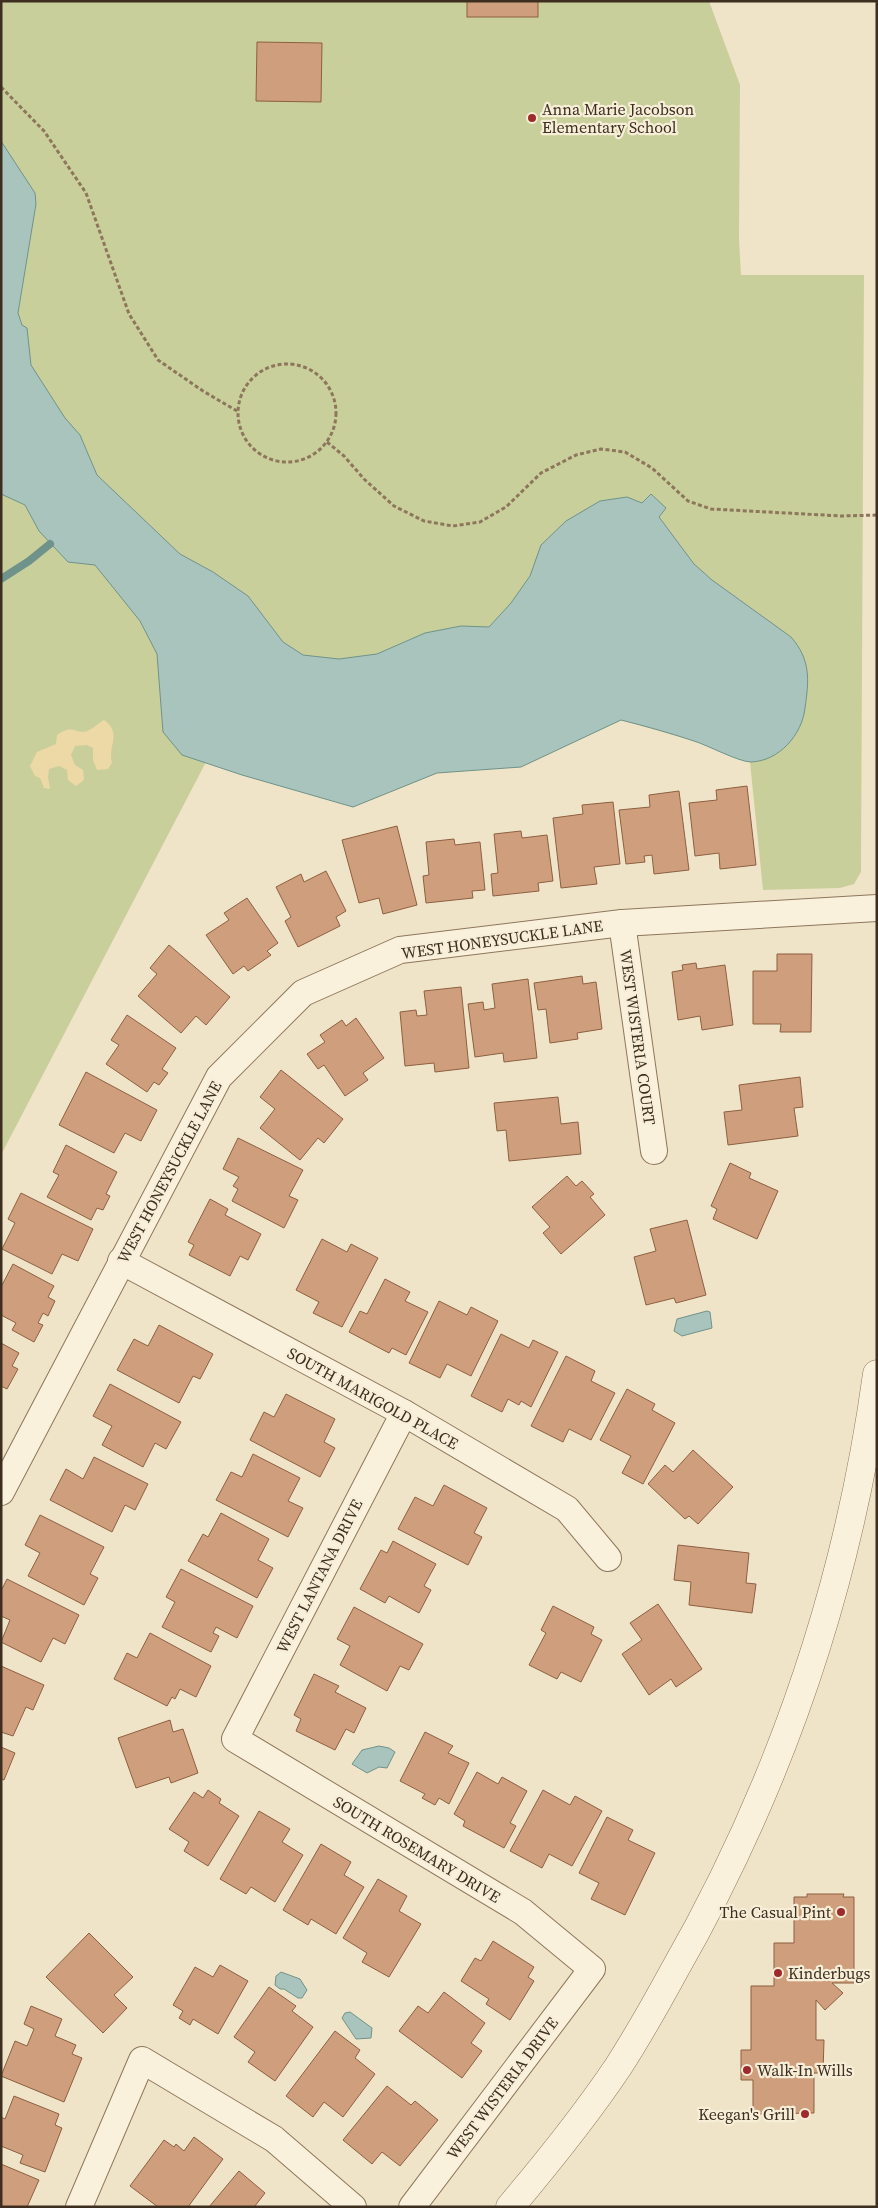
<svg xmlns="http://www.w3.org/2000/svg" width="878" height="2208" font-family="'Source Serif 4',serif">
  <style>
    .green { fill: #c9cf9b }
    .sand { fill: #ecd9a5 }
    .water { fill: #a9c4bc; stroke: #6f938a }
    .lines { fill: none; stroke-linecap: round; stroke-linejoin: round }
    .stream { stroke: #6f938a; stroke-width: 8 }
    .building { fill: #cf9f7d; stroke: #8d5f41 }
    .minor-casing { stroke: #8d765c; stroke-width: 28 }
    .tertiary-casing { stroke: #8d765c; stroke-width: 29 }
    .path { stroke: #8d765c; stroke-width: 3; stroke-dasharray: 4 2.5; stroke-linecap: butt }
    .minor { stroke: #faf1dc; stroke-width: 26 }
    .tertiary { stroke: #faf1dc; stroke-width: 28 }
    .poi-dot { fill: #9e2a2b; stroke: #f7eed8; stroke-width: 2 }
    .labels { text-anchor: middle; stroke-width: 4.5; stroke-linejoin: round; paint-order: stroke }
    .poi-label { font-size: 16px; fill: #3d2e20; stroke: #f7eed8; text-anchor: start }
    .street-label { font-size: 16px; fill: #3d2e20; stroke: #f7eed8 }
  </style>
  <rect width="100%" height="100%" fill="#f0e4c8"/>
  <polygon class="green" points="1,1 709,1 740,85 739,239 741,275 864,275 861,872 854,884 840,888 763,890 750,762 694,741 621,720 521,767 437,773 353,807 242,775 206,762 1,1155"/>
  <path class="sand" d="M 104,720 C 123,734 107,745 112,763 L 108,769 L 97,770 L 93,760 L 93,748 L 87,745 L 75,746 L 71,755 L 75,765 L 83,770 L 84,780 L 76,786 L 68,780 L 67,770 L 59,766 L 49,769 L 48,777 L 50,789 L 44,788 L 40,778 L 35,776 L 30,766 L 37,752 L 56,744 L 57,735 C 74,723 75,735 87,731 C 93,729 98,723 104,720 Z"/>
  <g class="water">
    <path d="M 1,141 L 35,193 L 36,204 L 18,313 L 22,325 L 27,328 L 31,365 L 65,418 L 80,435 L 97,475 L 180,554 L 213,572 L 248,596 L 283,642 L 303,655 L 339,659 L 377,654 L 425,633 L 461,626 L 489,627 L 511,603 L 530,576 L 541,545 L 566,521 L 600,501 L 627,497 L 642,503 L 651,494 L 666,508 L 659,517 L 694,564 L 712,580 L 791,637 C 811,660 809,680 805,708 C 802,735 779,761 751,762 C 739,762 707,745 694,741 C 670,733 645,726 621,720 L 521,767 L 437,773 L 353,807 L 242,775 L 182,755 L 163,732 L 157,654 L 140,621 L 95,565 L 68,562 L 39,531 L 25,505 L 1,494 Z"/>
    <polygon points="707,1311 710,1312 712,1328 682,1336 674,1331 677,1319"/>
    <polygon points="379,1746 389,1748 395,1752 387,1768 379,1767 367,1773 352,1764 362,1750"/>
    <polygon points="281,1972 300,1979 307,1990 302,1998 298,1998 284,1989 280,1989 275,1985 276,1976"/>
    <polygon points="350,2012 372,2028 371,2038 356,2039 342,2018 345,2013"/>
  </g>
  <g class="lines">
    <polyline class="stream" points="1,579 29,561 50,544"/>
  </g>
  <g class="building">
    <rect x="467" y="1" width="71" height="16"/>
    <polygon points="257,42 322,43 321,102 256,101"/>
    <polygon points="747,786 756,865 720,869 719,853 695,856 689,803 717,800 716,790"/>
    <polygon points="679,791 689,870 654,874 652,855 644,856 645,862 626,864 619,810 650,807 649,795"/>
    <polygon points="613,802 620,864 594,867 597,884 561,888 553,818 583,814 582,805"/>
    <polygon points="397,826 417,905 383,914 379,898 359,903 342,840"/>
    <polygon points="521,831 522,838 547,835 553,881 538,883 539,891 493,896 491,874 498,873 494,834"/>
    <polygon points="454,839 455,845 480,842 485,890 472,891 473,898 426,903 423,876 429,875 426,842"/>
    <polygon points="326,871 346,911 336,917 340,926 298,947 285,921 291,917 276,887 301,874 304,882"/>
    <polygon points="247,898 278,943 267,951 271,955 248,971 244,966 233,974 206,935 229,920 224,913"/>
    <polygon points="169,945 230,997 206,1025 196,1016 181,1033 138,996 157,974 150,968"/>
    <polygon points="777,954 812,954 811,1032 780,1032 781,1024 753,1024 753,971 777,971"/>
    <polygon points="696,963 697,969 725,965 733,1025 702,1030 700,1016 678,1020 672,972 683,970 682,965"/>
    <polygon points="582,976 583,984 596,982 602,1029 577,1033 578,1039 550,1043 546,1009 538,1010 534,983"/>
    <polygon points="528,979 537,1058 504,1062 503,1053 475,1057 468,1004 483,1002 484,1010 495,1008 492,984"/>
    <polygon points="461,987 469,1068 435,1072 434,1063 405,1066 400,1012 416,1010 417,1016 427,1015 424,991"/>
    <polygon points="127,1015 176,1048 162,1069 168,1073 159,1085 154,1082 147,1092 106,1064 119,1045 111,1040"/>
    <polygon points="356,1018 384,1058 363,1073 368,1080 345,1096 324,1065 318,1069 307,1054 325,1042 320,1035 342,1020 346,1026"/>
    <polygon points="281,1070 343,1119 324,1143 318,1138 300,1160 260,1128 275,1109 260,1097"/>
    <polygon points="86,1072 157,1110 141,1141 125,1133 114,1153 59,1125"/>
    <polygon points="800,1077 803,1107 794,1108 798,1136 728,1145 724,1112 742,1110 739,1085"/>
    <polygon points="558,1097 561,1124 578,1122 581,1154 509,1161 506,1130 497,1131 494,1103"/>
    <polygon points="238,1138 303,1170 289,1196 298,1200 284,1228 232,1201 238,1189 233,1186 239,1177 223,1169"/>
    <polygon points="66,1145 117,1172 106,1194 110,1196 103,1210 97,1208 91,1220 47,1197 59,1175 53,1172"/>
    <polygon points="730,1163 751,1173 749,1178 778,1191 757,1239 713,1219 717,1209 711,1206"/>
    <polygon points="567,1176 576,1186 582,1181 594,1194 590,1197 605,1215 561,1254 543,1233 550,1227 532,1207"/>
    <polygon points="21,1193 93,1229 78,1261 62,1254 52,1274 2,1249 15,1223 8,1219"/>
    <polygon points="210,1199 228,1209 225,1215 261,1234 248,1260 240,1256 230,1276 189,1255 194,1245 188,1242"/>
    <polygon points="687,1220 706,1295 676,1303 674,1298 646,1305 634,1257 656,1251 650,1229"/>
    <polygon points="322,1239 347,1252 351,1244 378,1258 342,1327 313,1313 319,1302 296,1290"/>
    <polygon points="13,1264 54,1286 48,1297 55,1301 48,1316 43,1313 38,1323 43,1325 34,1342 12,1330 16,1323 1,1315 1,1287"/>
    <polygon points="385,1279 410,1292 405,1301 428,1312 406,1355 392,1348 389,1353 349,1332 360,1311 367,1314"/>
    <polygon points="439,1301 467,1315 471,1307 498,1321 471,1376 447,1364 440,1378 409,1363"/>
    <polygon points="159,1325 213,1354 200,1379 193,1376 179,1403 117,1370 134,1339 148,1346"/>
    <polygon points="501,1334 529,1348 533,1340 558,1352 531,1407 521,1401 519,1405 508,1399 502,1412 471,1396"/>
    <polygon points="1,1343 19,1353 12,1366 18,1369 7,1389 1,1386"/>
    <polygon points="566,1356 595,1371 591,1381 615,1393 591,1440 569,1429 563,1442 531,1426"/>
    <polygon points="110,1384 181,1422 166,1449 155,1443 143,1467 102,1445 112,1426 93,1416"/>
    <polygon points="627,1389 655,1404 652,1410 675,1423 643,1484 622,1473 631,1456 600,1440"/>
    <polygon points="286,1394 335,1419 324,1442 335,1448 320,1477 250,1440 264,1412 274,1417"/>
    <polygon points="693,1450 733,1487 698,1524 689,1516 685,1519 648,1484 665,1465 673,1472"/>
    <polygon points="253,1454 300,1478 288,1501 303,1508 288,1537 216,1500 231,1472 242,1477"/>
    <polygon points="94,1457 148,1484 135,1510 125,1505 112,1532 50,1500 66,1469 83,1479"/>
    <polygon points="444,1485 487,1508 474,1533 482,1537 468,1565 398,1529 415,1497 433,1506"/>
    <polygon points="221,1513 269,1539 258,1560 273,1568 257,1598 188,1561 203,1534 208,1537"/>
    <polygon points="40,1515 104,1547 90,1574 98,1578 84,1605 28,1576 40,1553 25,1545"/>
    <polygon points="393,1541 436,1564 424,1586 431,1590 419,1613 389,1596 385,1603 360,1589 381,1550 387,1553"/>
    <polygon points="678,1545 749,1553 746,1583 756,1584 752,1613 689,1605 691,1582 674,1580"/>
    <polygon points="181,1569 253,1606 237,1638 216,1627 213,1633 219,1636 211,1652 162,1627 175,1602 166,1597"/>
    <polygon points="7,1579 79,1615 65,1644 53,1638 41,1662 1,1642 10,1620 1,1616 1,1591"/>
    <polygon points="658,1604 702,1669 676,1687 671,1679 649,1695 622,1654 642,1640 630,1623"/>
    <polygon points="553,1606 594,1627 591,1634 602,1640 581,1682 561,1672 557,1679 529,1665 546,1633 541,1630"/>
    <polygon points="354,1607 423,1644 409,1670 400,1666 387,1691 340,1665 350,1646 337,1639"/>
    <polygon points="150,1633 211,1666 196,1697 180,1689 175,1699 172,1697 167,1706 114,1679 127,1653 137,1658"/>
    <polygon points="1,1666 44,1685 33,1710 26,1707 13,1736 1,1732"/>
    <polygon points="314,1674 339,1686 335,1692 366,1708 354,1733 346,1729 335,1750 296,1731 301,1719 294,1715"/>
    <polygon points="170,1720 173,1732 183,1729 198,1773 171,1783 169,1777 136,1788 118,1738"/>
    <polygon points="425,1732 453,1746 448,1753 469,1763 449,1804 439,1798 435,1805 422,1798 425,1794 400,1781"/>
    <polygon points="1,1747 15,1753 4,1780 1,1779"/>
    <polygon points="477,1772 498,1784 502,1777 527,1791 510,1823 516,1826 504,1848 463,1826 465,1821 454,1814"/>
    <polygon points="208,1790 221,1799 219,1803 239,1816 208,1866 184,1851 189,1842 169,1829 194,1792 203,1798"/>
    <polygon points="543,1790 570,1805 575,1796 602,1811 572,1866 549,1854 542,1868 510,1851"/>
    <polygon points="259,1811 290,1829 282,1842 303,1855 275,1902 251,1887 246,1894 220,1879"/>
    <polygon points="607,1817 633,1830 628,1840 655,1853 625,1915 591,1899 599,1883 579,1873"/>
    <polygon points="321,1844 351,1862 344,1875 364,1887 336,1934 311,1919 308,1925 283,1910"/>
    <polygon points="378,1879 407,1896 399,1911 421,1924 389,1977 362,1962 367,1953 343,1938"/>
    <polygon points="807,1894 844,1894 843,1897 854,1897 854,1983 832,1983 843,1993 825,2010 816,2000 816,2040 824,2040 823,2073 814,2073 814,2113 753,2114 753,2080 741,2080 741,2050 751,2050 751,1986 774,1986 774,1943 794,1943 794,1897 807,1897"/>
    <polygon points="89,1933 133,1977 114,1995 127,2008 103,2033 46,1977"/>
    <polygon points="493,1941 534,1967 528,1977 534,1981 510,2020 486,2004 489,1999 461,1981 475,1958 481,1961"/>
    <polygon points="220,1965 248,1981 218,2034 193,2019 190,2025 179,2018 183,2011 173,2005 195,1967 213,1977"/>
    <polygon points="269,1987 296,2006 292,2011 313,2027 275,2081 248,2062 255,2052 234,2037"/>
    <polygon points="444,1992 485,2023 471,2043 482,2051 462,2078 399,2031 418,2006 428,2013"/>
    <polygon points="31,2006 62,2019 55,2036 76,2045 72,2054 82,2058 64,2102 1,2076 15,2041 27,2046 34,2029 24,2024"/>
    <polygon points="335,2031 360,2050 355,2058 375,2074 343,2117 324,2102 313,2117 286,2096"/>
    <polygon points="387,2086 411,2105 415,2101 438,2120 400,2166 382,2152 372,2164 343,2140"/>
    <polygon points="14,2096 59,2114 55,2125 62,2128 45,2172 20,2163 23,2155 1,2146 1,2117 5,2119"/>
    <polygon points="194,2137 223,2159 188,2207 158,2207 130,2186 164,2140 174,2147 176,2144 184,2151"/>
    <polygon points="1,2164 39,2180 27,2207 1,2207"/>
    <polygon points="239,2171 265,2193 255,2206 256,2207 209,2207"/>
  </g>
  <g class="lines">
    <g class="minor-casing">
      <g id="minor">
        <polyline points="622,923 654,1151"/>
        <polyline points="121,1261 404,1413 567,1509 608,1558"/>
        <polyline points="404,1413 235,1739 523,1912 592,1969 412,2207"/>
        <polyline points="1,1492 219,1077 303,993 400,950 622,923 877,908"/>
        <polyline points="79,2207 142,2060 274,2139 353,2207"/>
      </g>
    </g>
    <g class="tertiary-casing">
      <path id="tertiary" d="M 510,2207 C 548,2162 585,2116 618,2067 C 638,2036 656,2004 674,1971 C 780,1786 848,1586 877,1374"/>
    </g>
    <g class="path">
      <polyline points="1,87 44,131 86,193 129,314 158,360 203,391 237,411"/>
      <circle cx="287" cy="413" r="49"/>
      <polyline points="327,442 344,456 364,479 394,506 424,521 453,526 480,522 506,507 541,473 576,455 601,449 625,452 652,468 688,501 711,509 842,516 877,515"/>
    </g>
    <use href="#minor" class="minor"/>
    <use href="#tertiary" class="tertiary"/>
  </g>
  <g class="poi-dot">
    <circle cx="532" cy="118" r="5"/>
    <circle cx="841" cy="1912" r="5"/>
    <circle cx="778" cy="1973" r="5"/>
    <circle cx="747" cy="2070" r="5"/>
    <circle cx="805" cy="2114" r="5"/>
  </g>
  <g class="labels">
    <g class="poi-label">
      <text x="542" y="115">Anna Marie Jacobson<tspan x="542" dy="18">Elementary School</tspan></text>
      <text x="831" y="1918" text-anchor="end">The Casual Pint</text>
      <text x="788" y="1979">Kinderbugs</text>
      <text x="757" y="2076">Walk-In Wills</text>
      <text x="795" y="2120" text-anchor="end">Keegan's Grill</text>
    </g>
    <g class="street-label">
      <text transform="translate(502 939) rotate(-8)" y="6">WEST HONEYSUCKLE LANE</text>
      <text transform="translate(638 1037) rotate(82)" y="6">WEST WISTERIA COURT</text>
      <text transform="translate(169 1172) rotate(-62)" y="6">WEST HONEYSUCKLE LANE</text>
      <text transform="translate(373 1398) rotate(29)" y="6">SOUTH MARIGOLD PLACE</text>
      <text transform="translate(319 1576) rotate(-63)" y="6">WEST LANTANA DRIVE</text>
      <text transform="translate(417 1849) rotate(31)" y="6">SOUTH ROSEMARY DRIVE</text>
      <text transform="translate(502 2088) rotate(-53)" y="6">WEST WISTERIA DRIVE</text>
    </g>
  </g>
  <rect width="878" height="2208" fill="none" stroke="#3d2e20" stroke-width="5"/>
</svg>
